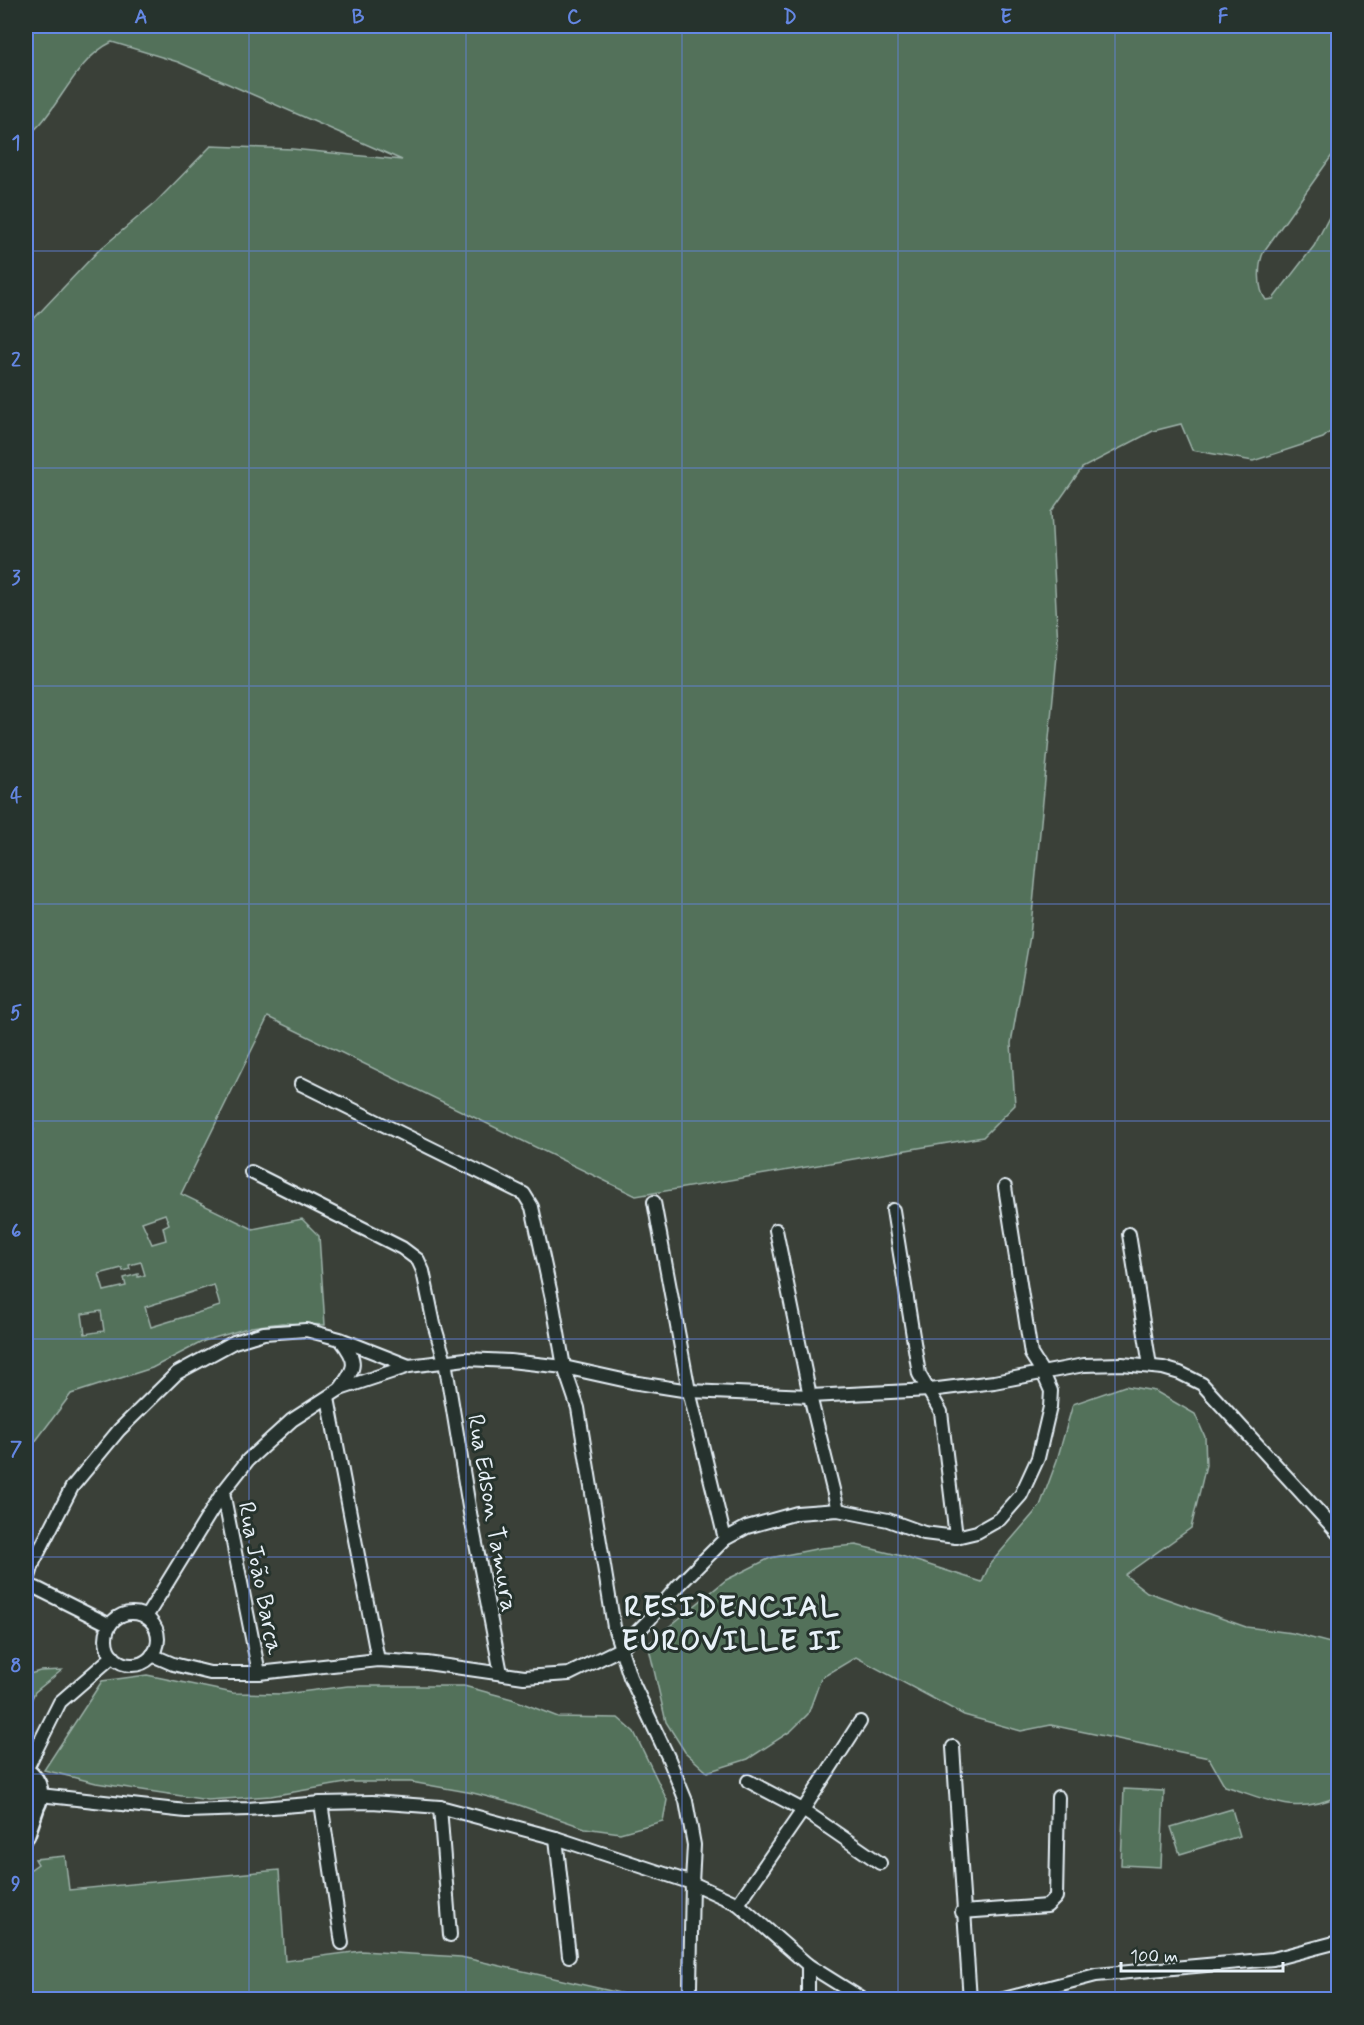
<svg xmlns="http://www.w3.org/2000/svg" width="1364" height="2025" font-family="Mynerve,sans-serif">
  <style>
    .green { fill: #52715a; stroke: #9db1a9; stroke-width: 1.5; fill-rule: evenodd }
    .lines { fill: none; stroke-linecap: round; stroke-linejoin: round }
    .street-casing { stroke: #e8f1f8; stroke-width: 16 }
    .secondary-casing { stroke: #e8f1f8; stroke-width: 21 }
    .street { stroke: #26332d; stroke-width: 12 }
    .secondary { stroke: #26332d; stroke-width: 16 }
    .grid { fill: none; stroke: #6487e3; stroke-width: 1.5; stroke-opacity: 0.55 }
    .labels { text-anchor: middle; stroke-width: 6; stroke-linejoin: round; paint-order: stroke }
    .street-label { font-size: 24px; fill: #e8f1f8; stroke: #26332d }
    .district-label { font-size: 30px; font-weight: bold; letter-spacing: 1.5px; fill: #e8f1f8; stroke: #26332d }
    .neatline { fill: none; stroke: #6487e3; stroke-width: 2 }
    .grid-label { font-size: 20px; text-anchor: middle; font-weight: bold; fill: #6487e3 }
  </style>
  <rect width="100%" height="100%" fill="#3a4038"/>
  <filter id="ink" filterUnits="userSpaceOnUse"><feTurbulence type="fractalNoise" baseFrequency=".0167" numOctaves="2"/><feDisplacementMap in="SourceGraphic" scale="12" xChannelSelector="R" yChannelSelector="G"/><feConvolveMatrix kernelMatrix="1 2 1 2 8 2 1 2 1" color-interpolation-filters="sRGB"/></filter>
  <g filter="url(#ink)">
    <g class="green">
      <path d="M 26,26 L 1338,26 L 1338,147 L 1264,251 C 1258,263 1257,289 1266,300 L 1273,299 L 1314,246 L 1338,200 L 1338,425 L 1323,438 L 1253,461 L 1192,450 L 1181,424 L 1153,431 L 1082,468 L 1051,512 L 1058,645 L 1030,936 L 1011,1043 L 1015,1105 L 983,1137 L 636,1196 L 268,1017 L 181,1194 L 253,1229 L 302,1219 L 319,1236 L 325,1325 L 282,1323 L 251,1327 L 204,1341 L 152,1368 L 71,1394 L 26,1454 L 26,1139 L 34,1130 L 27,1112 L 32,1100 L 26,1088 L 26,327 L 98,251 L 156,202 L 211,146 L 292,149 L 402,160 L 178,62 L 112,42 C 80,57 64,96 42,122 C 37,128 31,133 26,138 ZM 165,1214 L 169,1224 L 163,1227 L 166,1240 L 152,1244 L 142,1222 ZM 141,1262 L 145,1275 L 138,1277 L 138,1274 L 124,1278 L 126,1286 L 104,1291 L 99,1274 L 122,1268 L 123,1271 L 130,1269 L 129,1265 ZM 214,1285 L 220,1306 L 151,1327 L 145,1307 ZM 101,1311 L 104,1331 L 85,1334 L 82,1314 Z"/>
      <path d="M 1125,1386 L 1155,1391 L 1195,1414 L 1205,1437 L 1206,1465 L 1191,1528 L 1125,1575 L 1147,1592 L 1246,1627 L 1292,1633 L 1338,1645 L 1338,1796 C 1295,1817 1267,1799 1225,1786 L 1209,1758 L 1051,1725 L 1021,1731 L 964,1715 L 856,1657 L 821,1678 L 808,1714 L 791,1731 L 748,1759 L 707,1772 L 685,1752 L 666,1722 L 648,1644 L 726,1580 L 770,1558 L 821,1548 L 856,1545 L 898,1555 L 982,1582 L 990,1564 L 1040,1506 L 1057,1460 L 1073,1404 Z"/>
      <polygon points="62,1670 35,1692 26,1711 26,1675 40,1671"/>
      <polygon points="147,1675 233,1693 284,1694 348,1686 464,1686 512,1699 558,1717 618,1718 634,1732 667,1800 663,1821 620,1833 585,1828 516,1804 473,1793 411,1782 351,1782 271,1796 208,1800 96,1783 44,1770 102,1681"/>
      <polygon points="1124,1789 1164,1791 1161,1867 1121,1865"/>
      <polygon points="1232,1809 1240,1836 1180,1854 1171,1827"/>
      <polygon points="65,1856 69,1890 279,1870 285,1961 361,1951 461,1957 646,1999 26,1999 26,1869 31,1869 38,1864 35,1859"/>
    </g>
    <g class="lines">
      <g class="street-casing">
        <g id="street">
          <polyline points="301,1084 524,1194 532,1207 552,1299 564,1367 578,1408 614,1627 630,1677 668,1757 686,1801 694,1845 692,1883 690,1986"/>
          <polyline points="251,1172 402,1248 418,1260 423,1271 434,1324 445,1361 470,1513 501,1673"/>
          <polyline points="654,1202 689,1391 725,1539"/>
          <polyline points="893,1210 919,1374 941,1412 956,1537"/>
          <polyline points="776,1230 810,1396 838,1510"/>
          <polyline points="1129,1234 1150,1366"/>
          <path d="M 340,1389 C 356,1367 358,1362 341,1340"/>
          <polyline points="328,1398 378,1660"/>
          <polyline points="223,1492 259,1673"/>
          <polyline points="26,1587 34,1561 72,1487 119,1430 177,1373 234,1342 264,1333 306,1330 340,1339 409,1366"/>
          <polyline points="26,1589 36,1588 110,1625"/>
          <circle cx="132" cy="1639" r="26"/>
          <polyline points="146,1617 223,1492 248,1460 292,1420 340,1389 409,1366 466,1359 510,1361 564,1367 632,1382 689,1391 810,1396 930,1390 994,1382 1084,1365 1122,1364 1163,1368 1180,1373 1202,1384 1338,1533"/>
          <polyline points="152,1655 173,1664 210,1673 259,1673 378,1660 427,1663 524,1677 569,1674 620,1649 649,1620 678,1586 725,1539 747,1527 797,1513 838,1510 888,1520 924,1533 956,1537 977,1532 1000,1519 1021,1495 1038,1458 1050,1407 1051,1391 1043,1373 1031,1354 1005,1187"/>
          <polyline points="953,1747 970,2000"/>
          <polyline points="26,1770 60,1702 113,1656"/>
          <polyline points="748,1781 803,1810 880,1863"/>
          <polyline points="40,1795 186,1811 248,1809 321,1803 372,1802 440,1807 556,1838 692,1883 738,1904 808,1965 864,2000"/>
          <polyline points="321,1803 342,1943"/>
          <polyline points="440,1807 450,1935"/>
          <polyline points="556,1838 569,1956"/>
          <polyline points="738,1904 803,1810 860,1722"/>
          <polyline points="962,1912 1047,1906 1056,1897 1058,1797"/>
          <polyline points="808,1965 808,2000"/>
          <polyline points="1000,2000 1096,1975 1273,1959 1338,1942"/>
        </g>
      </g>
      <g class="secondary-casing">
        <g id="secondary">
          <path d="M 26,1771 C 43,1783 44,1804 26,1816"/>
          <polyline points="26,1835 35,1809"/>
        </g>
      </g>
      <use href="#street" class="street"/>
      <use href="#secondary" class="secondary"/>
    </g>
  </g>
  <path class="grid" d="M 249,26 L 249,2000M 466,26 L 466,2000M 682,26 L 682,2000M 898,26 L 898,2000M 1115,26 L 1115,2000M 26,251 L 1338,251M 26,468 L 1338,468M 26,686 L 1338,686M 26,904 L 1338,904M 26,1121 L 1338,1121M 26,1339 L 1338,1339M 26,1557 L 1338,1557M 26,1774 L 1338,1774"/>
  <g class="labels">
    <g class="street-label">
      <text transform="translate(493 1513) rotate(80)" y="8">Rua Edson Tamura</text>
      <text transform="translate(261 1578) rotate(79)" y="8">Rua João Barca</text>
    </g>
    <g class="district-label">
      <text x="732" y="1616">RESIDENCIAL<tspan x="732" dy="34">EUROVILLE II</tspan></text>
    </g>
  </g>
  <rect width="1364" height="2025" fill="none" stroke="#26332d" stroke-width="66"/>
  <path d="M1121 1962v9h162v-9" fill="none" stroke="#e8f1f8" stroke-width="3"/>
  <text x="1130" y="1962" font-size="18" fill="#e8f1f8" stroke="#26332d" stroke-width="4.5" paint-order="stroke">100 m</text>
  <rect x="33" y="33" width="1298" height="1959" class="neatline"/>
  <g class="grid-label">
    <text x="141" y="23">A</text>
    <text x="358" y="23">B</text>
    <text x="574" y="23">C</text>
    <text x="790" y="23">D</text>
    <text x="1006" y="23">E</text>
    <text x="1223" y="23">F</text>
    <text x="16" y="149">1</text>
    <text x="16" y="366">2</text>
    <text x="16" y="584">3</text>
    <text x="16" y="802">4</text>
    <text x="16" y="1019">5</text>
    <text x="16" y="1237">6</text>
    <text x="16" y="1455">7</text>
    <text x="16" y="1672">8</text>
    <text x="16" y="1890">9</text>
  </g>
</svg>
